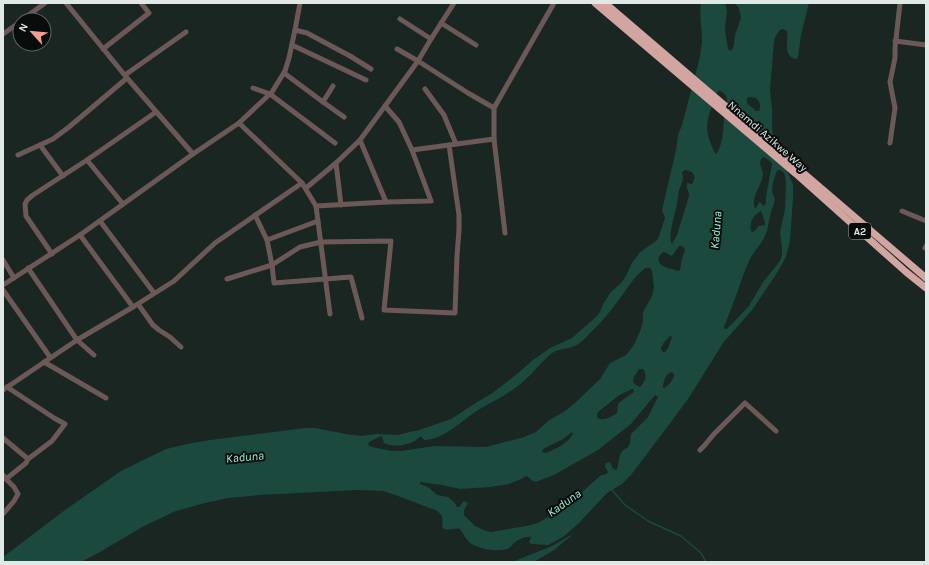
<svg xmlns="http://www.w3.org/2000/svg" width="929" height="565" font-family="Karla,sans-serif">
  <style>
    .water { fill: #1b493e; fill-rule: evenodd }
    .lines { fill: none; stroke-linecap: round; stroke-linejoin: round }
    .stream { stroke: #1b493e; stroke-width: 1.5 }
    .minor { stroke: #6c5957; stroke-width: 5 }
    .highway { stroke: #d2a5a0; stroke-width: 7 }
    .labels { text-anchor: middle; stroke-width: 4; stroke-linejoin: round; paint-order: stroke }
    .shield { fill: #080d0c; stroke: #9fa7a5; stroke-width: 1 }
    .shield-label { font-size: 10px; font-weight: bold; fill: #e0e9e6 }
    .street-label { font-size: 11px; fill: #e0e9e6; stroke: #080d0c }
    .water-label { font-size: 12px; font-style: italic; fill: #a1f0d9; stroke: #080d0c }
  </style>
  <rect width="100%" height="100%" fill="#192622"/>
  <g class="water">
    <path d="M 701,3 L 725,3 L 727,11 L 725,29 L 728,49 L 730,51 L 732,50 L 734,45 L 735,35 L 741,18 L 739,8 L 734,3 L 809,3 L 801,35 L 798,57 L 797,59 C 782,57 789,41 787,31 L 783,29 L 780,30 L 778,33 L 775,37 L 774,42 L 770,90 L 772,109 L 772,126 L 773,139 L 779,153 L 790,177 L 793,185 L 793,199 L 790,241 L 786,257 L 775,276 L 752,310 L 723,343 L 688,399 L 665,430 L 631,475 L 622,484 L 607,493 L 579,523 L 563,537 L 548,545 L 531,544 L 529,542 L 531,537 C 526,536 517,540 513,544 C 512,545 511,547 509,548 C 499,553 477,549 469,542 C 465,538 463,533 460,529 C 453,527 447,533 442,527 C 443,518 443,514 435,510 L 398,496 L 383,491 L 356,490 L 260,495 L 228,498 L 205,503 L 176,511 L 144,526 L 100,552 L 81,562 L 3,562 L 3,557 L 65,510 L 121,471 L 166,449 L 187,444 L 210,440 L 305,428 L 315,428 L 346,434 L 361,436 L 377,434 L 397,435 L 419,430 L 451,419 L 479,401 L 491,394 L 517,374 L 533,360 L 550,348 L 572,338 L 596,317 L 600,312 L 603,304 L 611,292 L 621,283 L 626,276 L 632,263 L 640,252 L 656,241 L 658,239 L 665,218 L 662,210 L 676,150 L 678,135 L 682,125 L 700,57 C 700,51 702,46 702,41 C 702,28 699,16 701,3 ZM 719,90 C 722,92 725,94 726,96 C 729,101 725,107 725,112 C 723,124 724,145 716,154 L 715,153 C 702,126 707,120 717,93 ZM 749,97 C 758,96 762,103 759,111 L 756,111 L 747,103 L 747,98 ZM 764,157 L 770,161 L 772,164 L 766,197 L 766,203 L 765,205 L 763,206 L 761,203 L 759,202 L 756,208 L 755,208 C 750,198 762,186 763,174 C 763,170 760,167 760,162 L 762,158 ZM 685,170 C 694,171 697,176 692,184 L 687,183 C 686,190 690,192 689,196 L 677,235 L 672,244 C 667,235 676,213 677,203 C 678,199 678,194 679,190 C 682,182 684,181 682,172 ZM 778,170 L 780,170 L 784,173 L 785,176 L 786,182 L 785,209 L 780,232 L 782,247 L 782,253 L 781,259 L 777,265 L 763,282 L 749,306 L 727,329 L 725,329 L 724,327 L 736,296 L 744,273 L 751,257 L 763,240 L 767,231 L 770,216 L 775,200 L 772,191 L 773,182 L 776,173 ZM 761,211 L 765,222 L 765,225 L 758,226 L 756,230 L 753,232 L 751,231 C 750,221 752,216 761,211 ZM 679,246 C 682,245 684,247 685,250 L 682,258 L 680,270 L 678,271 C 674,269 669,269 665,267 C 657,264 656,256 664,252 L 672,256 ZM 646,268 L 650,268 L 652,271 L 654,287 L 652,296 L 643,312 L 643,320 L 641,329 L 634,345 L 626,355 L 610,363 L 600,379 L 576,402 L 565,411 L 548,421 L 536,432 L 521,438 L 486,447 L 435,446 L 401,451 L 392,451 L 372,447 L 368,445 L 369,442 L 381,436 L 382,436 L 384,443 C 392,447 405,446 413,442 C 415,441 418,438 421,436 L 424,440 C 444,440 462,420 478,410 C 494,401 510,393 524,381 C 534,372 542,361 552,353 C 558,349 566,349 572,347 C 579,345 585,339 589,334 C 599,325 607,315 615,305 C 623,295 636,273 646,268 ZM 670,336 L 671,336 L 672,337 C 670,343 669,348 665,352 L 663,352 L 661,349 L 664,342 ZM 639,369 L 643,369 C 648,375 645,382 640,387 L 636,385 L 633,382 L 634,377 ZM 672,372 L 674,374 C 674,380 669,385 664,388 L 663,387 C 664,380 665,374 672,372 ZM 632,389 L 633,389 L 634,392 L 621,401 L 618,404 L 617,413 C 612,417 603,421 597,418 L 597,415 L 598,412 L 618,396 ZM 655,395 L 657,396 L 658,397 L 648,417 L 631,434 L 630,443 L 628,447 L 622,451 L 620,455 L 617,469 L 616,470 L 613,469 L 610,462 L 606,463 L 605,467 L 608,472 C 607,475 603,474 600,476 L 582,492 L 574,502 L 538,523 L 526,526 L 491,532 L 486,531 L 475,526 L 464,515 L 464,510 L 468,503 L 464,501 L 459,507 L 457,507 L 454,502 L 448,497 L 437,495 L 428,487 L 420,484 L 420,482 L 442,485 L 460,489 L 490,487 L 509,484 L 521,479 L 526,476 C 531,477 532,484 538,481 L 554,475 L 598,450 L 631,424 ZM 572,432 L 573,434 C 567,444 557,448 546,453 L 542,452 L 543,449 L 563,439 Z"/>
    <polygon points="572,535 554,550 534,562 512,562 552,546 569,536"/>
  </g>
  <g class="lines">
    <polyline class="stream" points="611,489 625,505 648,521 681,536 701,553 706,562"/>
    <g class="minor">
      <polyline points="66,3 127,78 193,154"/>
      <polyline points="400,19 431,39 454,3"/>
      <polyline points="22,20 45,3"/>
      <polyline points="441,23 476,45"/>
      <polyline points="295,30 307,33 350,56 371,69"/>
      <polyline points="3,34 20,22"/>
      <polyline points="895,41 926,45"/>
      <polyline points="292,45 366,80"/>
      <polyline points="103,49 149,13 141,3"/>
      <polyline points="397,49 418,61 431,39"/>
      <polyline points="284,73 323,102 333,86"/>
      <polyline points="125,75 186,32"/>
      <polyline points="253,88 270,94 335,143"/>
      <polyline points="425,89 444,115 456,144"/>
      <polyline points="323,102 344,117"/>
      <polyline points="385,106 418,61 468,93 494,108"/>
      <polyline points="239,123 302,183 316,206 330,314"/>
      <polyline points="494,139 494,108 554,3"/>
      <polyline points="890,143 895,108 890,82 895,58 895,48 900,3"/>
      <polyline points="412,150 494,139 505,233"/>
      <polyline points="18,155 40,145"/>
      <polyline points="87,160 123,204"/>
      <polyline points="63,176 40,145 53,139 69,127 127,78"/>
      <polyline points="306,188 336,163"/>
      <polyline points="341,205 336,163 360,140 385,106 399,122 412,150 431,201 386,202"/>
      <polyline points="316,206 386,202 360,140"/>
      <polyline points="902,211 926,221"/>
      <polyline points="255,215 267,240 272,265 274,283 351,277 362,318"/>
      <polyline points="100,221 154,293"/>
      <polyline points="80,235 133,307"/>
      <polyline points="267,240 318,221"/>
      <polyline points="925,248 926,246"/>
      <polyline points="52,254 26,216 25,204 27,200 33,195 87,160 156,112"/>
      <polyline points="3,260 14,278"/>
      <polyline points="28,268 77,340 94,355"/>
      <polyline points="227,279 272,265 300,247 321,242 391,241 384,310 455,313 457,256 459,230 459,215 449,145"/>
      <polyline points="3,285 80,235 193,154 239,123 272,92 285,71 289,58 295,30 300,3"/>
      <polyline points="3,290 50,357"/>
      <polyline points="138,304 153,325 159,330 170,337 181,347"/>
      <polyline points="44,362 106,398"/>
      <polyline points="3,390 77,340 133,307 174,281 215,243 302,183"/>
      <polyline points="3,438 28,459 52,441 65,424 54,418 7,387"/>
      <polyline points="700,450 704,446 714,434 745,403 776,431"/>
      <polyline points="3,475 6,479 26,463 28,459"/>
      <polyline points="3,514 14,501 18,494 14,487 6,479"/>
    </g>
    <g class="highway">
      <polyline points="595,3 795,173 906,272 926,288"/>
      <polyline points="605,3 926,278"/>
    </g>
  </g>
  <g class="labels">
    <rect class="shield" x="849" y="223" width="22" height="16" rx="3"/>
    <g class="shield-label">
      <text x="860" y="235">A2</text>
    </g>
    <g class="street-label">
      <text transform="translate(768 136) rotate(41)" y="4">Nnamdi Azikwe Way</text>
    </g>
    <g class="water-label">
      <text transform="translate(716 230) rotate(-85)" y="4">Kaduna</text>
      <text transform="translate(245 457) rotate(-5)" y="4">Kaduna</text>
      <text transform="translate(564 503) rotate(-35)" y="4">Kaduna</text>
    </g>
  </g>
  <rect width="929" height="565" fill="none" stroke="#e0e9e6" stroke-width="8"/>
  <g transform="translate(32 32) rotate(297)"><circle r="19" fill="#080d0c" stroke="#5e6563"/>
  <path d="M0-3L7 15L0 10L-7 15Z" fill="#f59c93"/>
  <text y="-6" font-size="11" font-weight="bold" text-anchor="middle" fill="#e0e9e6">N</text>
  </g>
</svg>
